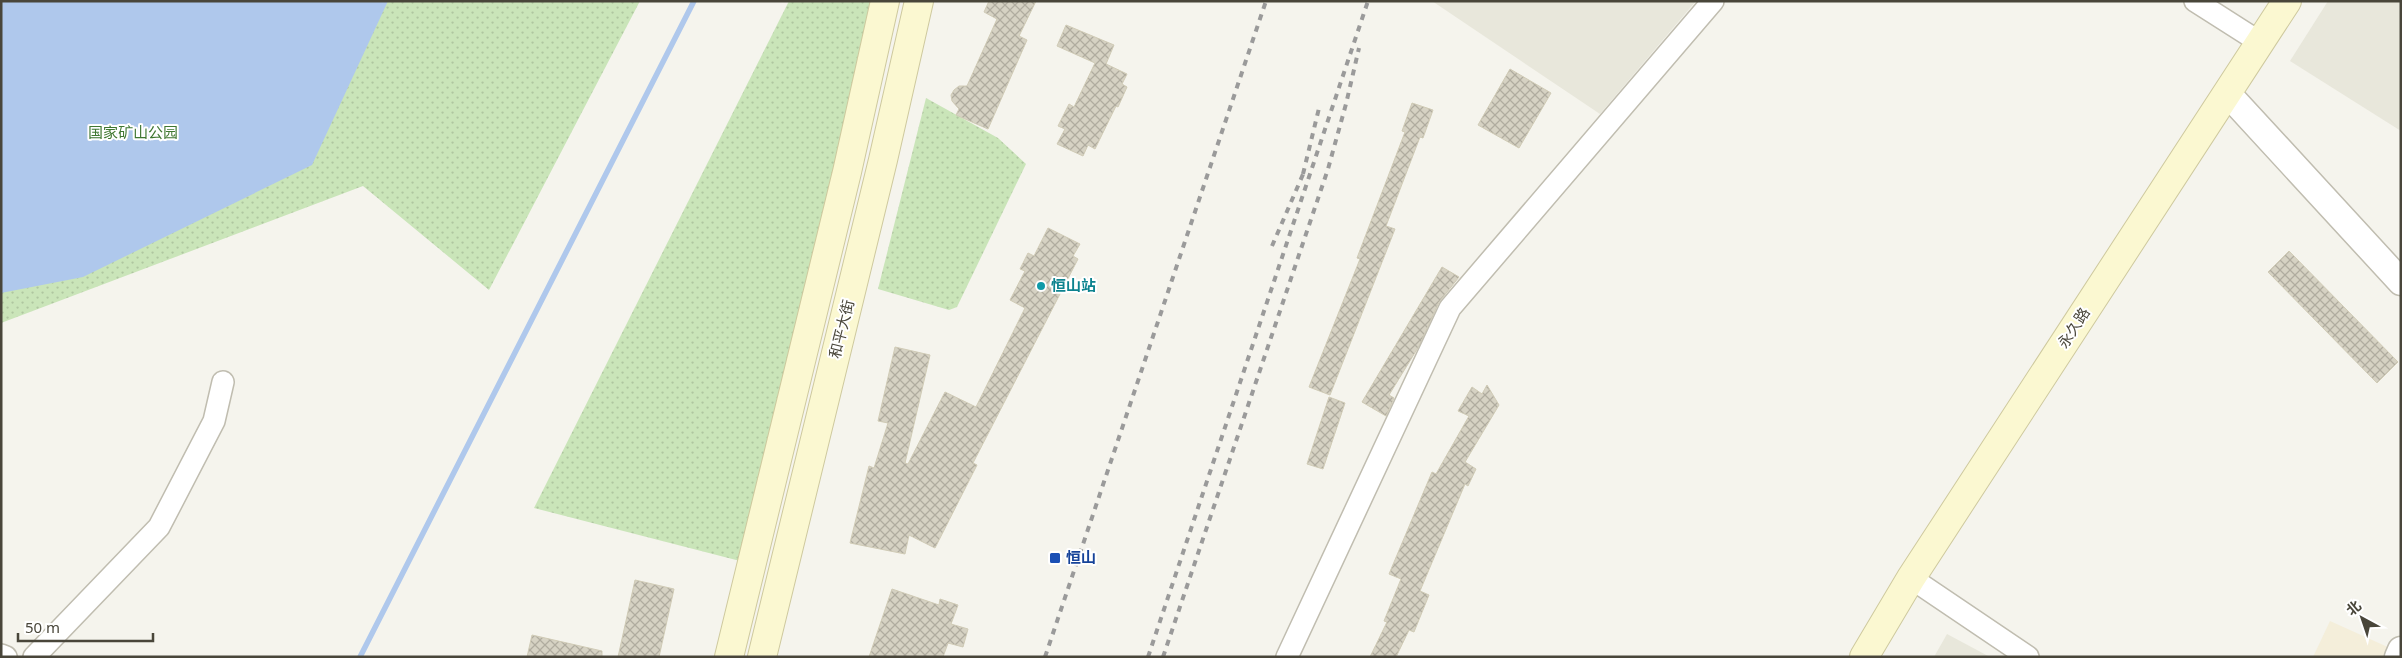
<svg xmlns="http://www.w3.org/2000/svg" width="2402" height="658" font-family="'Noto Sans','Noto Sans SC',sans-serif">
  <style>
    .residential { fill: #e8e7db }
    .commercial { fill: #f4eeda }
    .park { fill: url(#park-dots) }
    .water { fill: #afc8ec }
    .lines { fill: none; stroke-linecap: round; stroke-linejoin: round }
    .stream { stroke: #afc8ec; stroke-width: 5.5 }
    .building { fill: url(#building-cross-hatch); stroke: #d0cbb6 }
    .minor-casing { stroke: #c0bdb0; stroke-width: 24 }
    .tertiary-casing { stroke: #c0bdb0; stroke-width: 29 }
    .secondary-casing { stroke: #cec99e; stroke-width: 30 }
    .minor { stroke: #fff; stroke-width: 21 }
    .tertiary { stroke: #fff; stroke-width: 26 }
    .secondary { stroke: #fbf8d1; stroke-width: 28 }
    .rail { stroke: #9a9a9a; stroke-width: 4; stroke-dasharray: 6 6; stroke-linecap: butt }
    .culture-dot { fill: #0f9aa8; stroke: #fff; stroke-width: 2 }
    .transit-dot { fill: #1a4fb4; stroke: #fff; stroke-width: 2 }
    .labels { text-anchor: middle; stroke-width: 4; stroke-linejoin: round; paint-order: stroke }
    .park-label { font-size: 15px; fill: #3f7731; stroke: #fff }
    .culture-label { font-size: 15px; font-weight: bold; fill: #0d838f; stroke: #fff; text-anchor: start }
    .street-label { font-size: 15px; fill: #49463a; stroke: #fff }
    .transit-label { font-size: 15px; font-weight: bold; fill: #164399; stroke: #fff; text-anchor: start }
  </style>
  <defs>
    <pattern id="park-dots" width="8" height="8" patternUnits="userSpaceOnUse" patternTransform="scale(1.25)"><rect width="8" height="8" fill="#cae5b9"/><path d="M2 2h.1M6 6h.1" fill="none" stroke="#afc6a0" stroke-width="1.8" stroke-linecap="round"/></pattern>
    <pattern id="building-cross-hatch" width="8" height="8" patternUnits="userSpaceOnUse" patternTransform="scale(1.25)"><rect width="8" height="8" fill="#d6d2c3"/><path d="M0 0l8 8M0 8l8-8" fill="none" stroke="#b0ac9f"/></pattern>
  </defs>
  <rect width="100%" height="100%" fill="#f5f4ed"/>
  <g class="residential">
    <polygon points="1432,1 1696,1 1600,114"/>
    <polygon points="2328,1 2401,1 2401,131 2290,61"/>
    <polygon points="1947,634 1990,657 1934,657"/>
  </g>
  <polygon class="commercial" points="2330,621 2401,653 2401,657 2313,657"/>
  <g class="park">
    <polygon points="1,1 640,1 489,290 363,186 1,323"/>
    <polygon points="789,1 874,1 740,561 534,508"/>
    <polygon points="926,98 998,138 1026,164 957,307 949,310 878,289"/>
  </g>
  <polygon class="water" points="1,1 388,1 312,165 83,277 1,293"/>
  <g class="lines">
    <polyline class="stream" points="360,657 694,1"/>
  </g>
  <g class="building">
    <polygon points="989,1 1036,1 1019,36 1027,40 988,129 956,115 959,109 952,101 951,95 954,90 959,86 967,86 997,19 984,12"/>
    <polygon points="1066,25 1114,45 1106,64 1127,74 1122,84 1127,87 1118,107 1116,106 1095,149 1088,145 1083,156 1057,144 1065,129 1058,126 1069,104 1074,107 1095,63 1057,46"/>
    <polygon points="1510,69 1551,93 1519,148 1478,125"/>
    <polygon points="1412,103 1433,110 1423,138 1420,137 1386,226 1395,229 1330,395 1309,387 1360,259 1357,258 1405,132 1402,131"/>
    <polygon points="1048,228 1080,244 1073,256 1078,259 973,463 977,465 935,548 909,535 905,554 850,543 869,466 874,468 888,423 878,421 895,347 930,355 905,463 908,464 945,392 976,407 1025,308 1010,300 1025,271 1020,269 1028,253 1034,256"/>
    <polygon points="2289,251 2398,362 2377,383 2268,272"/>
    <polygon points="1442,267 1459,277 1439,302 1419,346 1389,395 1394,398 1386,416 1362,402"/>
    <polygon points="1487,385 1499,405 1465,462 1476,469 1468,486 1465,484 1420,591 1429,595 1414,632 1409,630 1396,657 1370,657 1387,622 1384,621 1401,579 1389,574 1432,472 1436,474 1469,416 1458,411 1472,387 1482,394"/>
    <polygon points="1329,397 1345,403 1323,469 1307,464"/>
    <polygon points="635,580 674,589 659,657 618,657"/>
    <polygon points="892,589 939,605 940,599 958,605 951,624 968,629 963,647 948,643 943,657 869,657"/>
    <polygon points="532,635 602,651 602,657 527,657"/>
  </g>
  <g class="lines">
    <g class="minor-casing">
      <g id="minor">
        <polyline points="2195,1 2261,43"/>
        <polyline points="1911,578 2028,657"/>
        <polyline points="1,655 6,657"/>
        <polyline points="34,657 159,527 214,421 223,382"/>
        <polyline points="1287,657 1450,308 1713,1"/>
      </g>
    </g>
    <g class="tertiary-casing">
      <g id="tertiary">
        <polyline points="2228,94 2401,282"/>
        <polyline points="2398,657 2401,650"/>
      </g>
    </g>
    <g class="secondary-casing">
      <g id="secondary">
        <polyline points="729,657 847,172 885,1"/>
        <polyline points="762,657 883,160 919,1"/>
        <polyline points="1864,657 1911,578 2287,1"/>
      </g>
    </g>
    <use href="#minor" class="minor"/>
    <use href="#tertiary" class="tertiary"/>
    <use href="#secondary" class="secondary"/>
    <g class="rail">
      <polyline points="1303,174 1320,104"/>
      <polyline points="1272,246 1304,172"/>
      <polyline points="1045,657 1266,1"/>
      <polyline points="1148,657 1368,1"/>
      <polyline points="1163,657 1328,169 1346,104 1359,48"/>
    </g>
  </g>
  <circle class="culture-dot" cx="1041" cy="286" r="5"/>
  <rect class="transit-dot" x="1049" y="552" width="12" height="12" rx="2.5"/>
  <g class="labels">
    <g class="park-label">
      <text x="133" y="138">国家矿山公园</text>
    </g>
    <g class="culture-label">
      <text x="1051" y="291">恒山站</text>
    </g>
    <g class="street-label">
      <text transform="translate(2074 328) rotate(-57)" y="5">永久路</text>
      <text transform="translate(842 329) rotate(-76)" y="5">和平大街</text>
    </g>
    <g class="transit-label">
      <text x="1066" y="563">恒山</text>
    </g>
  </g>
  <rect width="2402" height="658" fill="none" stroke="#49463a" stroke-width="5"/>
  <g transform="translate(2362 618) rotate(320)" stroke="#ffffff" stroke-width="4" paint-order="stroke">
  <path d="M0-4L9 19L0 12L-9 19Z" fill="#49463a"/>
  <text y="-8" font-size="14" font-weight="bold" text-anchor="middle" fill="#49463a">北</text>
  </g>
  <path d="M18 633v8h135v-8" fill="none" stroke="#49463a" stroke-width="2.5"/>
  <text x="25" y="633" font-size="15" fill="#49463a" stroke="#ffffff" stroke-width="4" paint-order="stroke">50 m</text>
</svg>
